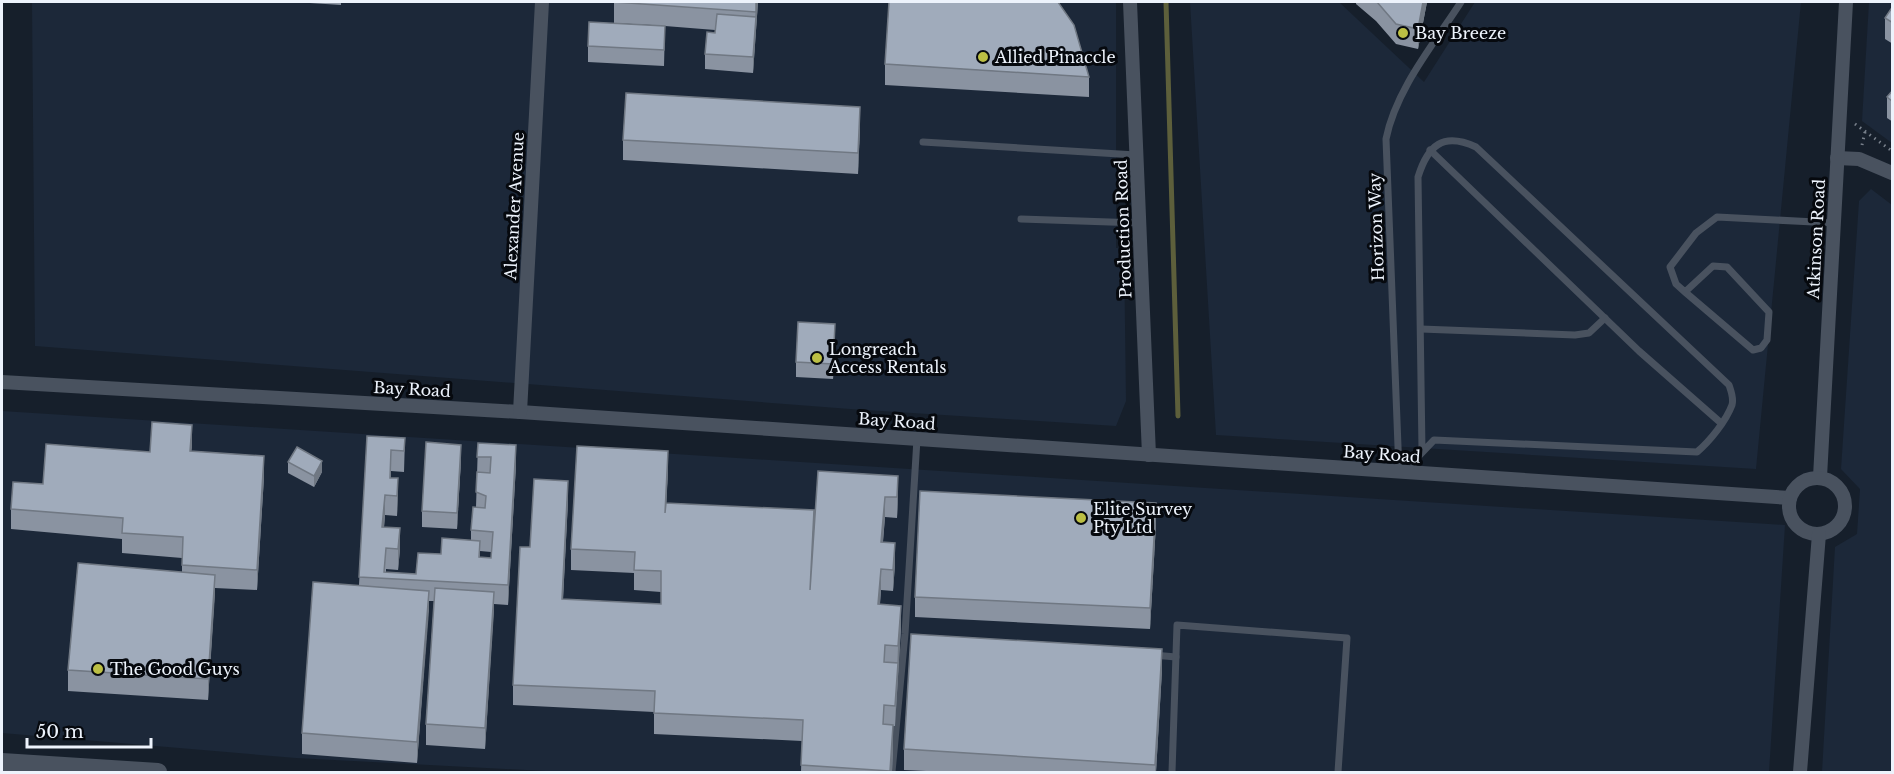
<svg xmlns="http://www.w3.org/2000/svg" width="1894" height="774" font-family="'Libre Baskerville',serif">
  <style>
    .built { fill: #1c2839 }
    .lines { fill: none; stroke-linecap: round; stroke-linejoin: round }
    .stream { stroke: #5d5f3b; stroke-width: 5 }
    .path { stroke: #79818c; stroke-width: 3; stroke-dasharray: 1.5 4.5; stroke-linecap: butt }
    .service { stroke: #49525f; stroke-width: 7 }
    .minor { stroke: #49525f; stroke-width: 14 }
    .tertiary { stroke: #49525f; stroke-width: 18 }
    .wall { fill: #8a93a1; fill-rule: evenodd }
    .shaded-wall { fill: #707883 }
    .building { fill: #a0abbb; stroke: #707883; stroke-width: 1.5 }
    .poi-dot { fill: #bcbf44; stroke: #06090e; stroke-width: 2 }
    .labels { text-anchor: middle; stroke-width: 6; stroke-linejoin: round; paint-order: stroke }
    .poi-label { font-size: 16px; fill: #edf3fc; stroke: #06090e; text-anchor: start }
    .street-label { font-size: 16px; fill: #edf3fc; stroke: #06090e }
  </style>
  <rect width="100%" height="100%" fill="#161f2b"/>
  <g class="built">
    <polygon points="32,2 1116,2 1116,248 1124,248 1126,401 1116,426 850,409 35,346"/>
    <polygon points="1190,2 1339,2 1424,82 1475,2 1801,2 1756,469 1216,435"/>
    <polygon points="1869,2 1892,2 1892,143 1862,121"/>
    <polygon points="1871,189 1892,205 1892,772 1822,772 1835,547 1857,534 1860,489 1841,469 1859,201"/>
    <polygon points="2,411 1785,525 1769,772 563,772 296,758 2,733"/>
  </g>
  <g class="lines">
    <polyline class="stream" points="1166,2 1178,416"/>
    <g class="path">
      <polyline points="1855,124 1892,151"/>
      <polyline points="1862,145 1865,132"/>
    </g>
    <g class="service">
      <polyline points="923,142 1136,155"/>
      <polyline points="1430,150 1639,351 1721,423"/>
      <polyline points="1021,219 1139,223"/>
      <polyline points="1685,292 1713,266 1727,267 1769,312 1767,340 1761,348 1753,350 1685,292 1676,284 1670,267 1696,233 1717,217 1834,223"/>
      <polyline points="1421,329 1575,335 1589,333 1605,318"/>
      <path d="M 1399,472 L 1386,139 C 1396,89 1434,44 1461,2"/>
      <path d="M 1414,473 L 1414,461 L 1434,440 L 1697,452 C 1710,441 1726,421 1732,405 C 1734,398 1731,391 1729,385 L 1476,147 C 1443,132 1428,145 1418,177 L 1422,450"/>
      <polyline points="1153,655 1176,657"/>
      <polyline points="892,772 905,634 917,439"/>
      <polyline points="1172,772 1177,625 1347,638 1338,772"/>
    </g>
    <g class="minor">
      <polyline points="1130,2 1149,455"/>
      <polyline points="1837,158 1859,159 1892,173"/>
      <polyline points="2,382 520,412 1790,498"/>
      <polyline points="520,412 542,2"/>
      <polyline points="1820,477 1846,2"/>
      <circle cx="1817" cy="506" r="28"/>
      <polyline points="1800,772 1819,534"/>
    </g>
    <polyline class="tertiary" points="2,762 158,772"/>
  </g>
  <g class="wall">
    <polygon points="294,2 341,2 341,5"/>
    <polygon points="614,2 758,2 753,73 705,69 705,54 715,33 715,30 665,26 664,66 588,62 588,46 652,25 614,23"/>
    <polygon points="1356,2 1427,2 1418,49 1396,44 1376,21 1356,4"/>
    <polygon points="1893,6 1893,44 1885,39 1885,18"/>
    <polygon points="885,64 1089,77 1089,97 885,85"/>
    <polygon points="1893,90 1893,122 1887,118 1887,97"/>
    <polygon points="860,128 858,174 623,160 623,140"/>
    <polygon points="835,340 833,379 796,377 796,362"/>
    <path d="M 367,436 L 405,438 L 404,472 L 391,471 L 391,478 L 398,478 L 397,516 L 385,515 L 384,528 L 400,549 L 398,570 L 386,569 L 386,572 L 416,574 L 441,554 L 471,540 L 471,530 L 476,507 L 478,443 L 516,465 L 508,605 L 494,604 L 485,749 L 426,745 L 426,724 L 434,601 L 429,601 L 417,763 L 302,754 L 302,733 L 359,585 ZM 480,551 L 491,552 L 491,558 L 480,557 Z"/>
    <polygon points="192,446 191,451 264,477 257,590 215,588 208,700 68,691 68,670 182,572 182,558 122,553 122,539 11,529 11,509 43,484 150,452"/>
    <polygon points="461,460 457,529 422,527 422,511"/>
    <polygon points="288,462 322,472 314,487 288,473"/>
    <polygon points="668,471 666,505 814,536 818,471 898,497 897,518 885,517 883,542 895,564 893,591 881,590 880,604 901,627 895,726 893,726 893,745 892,772 801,772 802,741 654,734 654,712 513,705 513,685 530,547 568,501 563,599 661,604 661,592 634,590 634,573 571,570 571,549"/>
    <polygon points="1156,524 1150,629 915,617 915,597"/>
    <polygon points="1162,670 1156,772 948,772 904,770 904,749"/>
  </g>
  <g class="shaded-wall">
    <polygon points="756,2 758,2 753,73 753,57"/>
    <polygon points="1423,2 1427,2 1418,49 1418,29"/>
    <polygon points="860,107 860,128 858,174 858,153"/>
    <polygon points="835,324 835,340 833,379 833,364"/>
    <polygon points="192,425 192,446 190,472 190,451"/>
    <polygon points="461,445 461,460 457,529 457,513"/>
    <polygon points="516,445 516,465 508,605 508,585"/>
    <polygon points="391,450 391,471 390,499 390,478"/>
    <polygon points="668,451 668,471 665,533 665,513"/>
    <polygon points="264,456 264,477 257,590 257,570"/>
    <polygon points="322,461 322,472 314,487 314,476"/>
    <polygon points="898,476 898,497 897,518 897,497"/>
    <polygon points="398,478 398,499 397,516 397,496"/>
    <polygon points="568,481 568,501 562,620 562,599"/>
    <polygon points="385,495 385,515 382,548 382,527"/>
    <polygon points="885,497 885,517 881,563 881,542"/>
    <polygon points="1156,503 1156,524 1150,629 1150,608"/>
    <polygon points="400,528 400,549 398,570 398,549"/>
    <polygon points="895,543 895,564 893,591 893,570"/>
    <polygon points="881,569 881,590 878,625 878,604"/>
    <polygon points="215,575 215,595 208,700 208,679"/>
    <polygon points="429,591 429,611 417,763 417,742"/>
    <polygon points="494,592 494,612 485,749 485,728"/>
    <polygon points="901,606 901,627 895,726 898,646"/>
    <polygon points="1162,649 1162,670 1156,772 1155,772"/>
    <polygon points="893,725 893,745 892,772 890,772"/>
  </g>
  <g class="building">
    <polygon points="614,2 756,2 756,12"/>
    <polygon points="889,2 1058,2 1074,25 1089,77 885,64"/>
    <polygon points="1377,2 1423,2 1418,29 1396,24"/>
    <polygon points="1893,6 1893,23 1885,18"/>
    <polygon points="717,14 756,17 753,57 705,54 707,32 715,33"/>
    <polygon points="589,22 665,26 664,50 588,46"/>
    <polygon points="1893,90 1893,102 1887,97"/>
    <polygon points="626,93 860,107 858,153 623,140"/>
    <polygon points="798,322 835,324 833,364 796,362"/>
    <polygon points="152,422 192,425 190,451 264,456 257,570 182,565 183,537 122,533 123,518 11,509 13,482 43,484 46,444 150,452"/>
    <polygon points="367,436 405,438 404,451 391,450 390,478 398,478 397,496 385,495 382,527 400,528 398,549 386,548 384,572 416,574 418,553 441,554 442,538 480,541 479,557 491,558 493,532 471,530 473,507 485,508 486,496 476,492 477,472 490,473 491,457 477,457 478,443 516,445 508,585 359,577"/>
    <polygon points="426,442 461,445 457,513 422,511"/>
    <polygon points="577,446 668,451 665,513 666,503 814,510 810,590 818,471 898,476 897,497 885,497 881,542 895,543 893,570 881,569 878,604 901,606 898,646 885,645 884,662 898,663 895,706 884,705 883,724 893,725 890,771 801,765 803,720 654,713 655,691 513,685 520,547 530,547 534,479 568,481 562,599 661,604 661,571 634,570 635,552 571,549"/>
    <polygon points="297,447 322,461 314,476 288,462"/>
    <polygon points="920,491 1156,503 1150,608 915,597"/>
    <polygon points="78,563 215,575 208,679 68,670"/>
    <polygon points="313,582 429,591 417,742 302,733"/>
    <polygon points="435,588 494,592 485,728 426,724"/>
    <polygon points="911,634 1162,649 1155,765 904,749"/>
  </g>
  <g class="poi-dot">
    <circle cx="1403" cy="33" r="6"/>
    <circle cx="983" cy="57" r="6"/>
    <circle cx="817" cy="358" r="6"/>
    <circle cx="1081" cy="518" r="6"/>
    <circle cx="98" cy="669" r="6"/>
  </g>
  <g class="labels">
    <g class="poi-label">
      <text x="1415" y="39">Bay Breeze</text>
      <text x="995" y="63">Allied Pinaccle</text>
      <text x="829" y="355">Longreach<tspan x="829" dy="18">Access Rentals</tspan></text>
      <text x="1093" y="515">Elite Survey<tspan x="1093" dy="18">Pty Ltd</tspan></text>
      <text x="110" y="675">The Good Guys</text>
    </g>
    <g class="street-label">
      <text transform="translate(514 206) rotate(-87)" y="6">Alexander Avenue</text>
      <text transform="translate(1376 227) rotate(-92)" y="6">Horizon Way</text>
      <text transform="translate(1123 229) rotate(-92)" y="6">Production Road</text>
      <text transform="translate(1816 239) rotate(-87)" y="6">Atkinson Road</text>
      <text transform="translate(412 389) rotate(3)" y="6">Bay Road</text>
      <text transform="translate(897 421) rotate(4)" y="6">Bay Road</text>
      <text transform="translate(1382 454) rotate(4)" y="6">Bay Road</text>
    </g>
  </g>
  <rect width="1894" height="774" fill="none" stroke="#edf3fc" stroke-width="6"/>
  <path d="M27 738v9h124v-9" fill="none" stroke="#edf3fc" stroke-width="3"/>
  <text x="36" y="738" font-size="18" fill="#edf3fc" stroke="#06090e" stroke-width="4.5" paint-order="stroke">50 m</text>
</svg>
